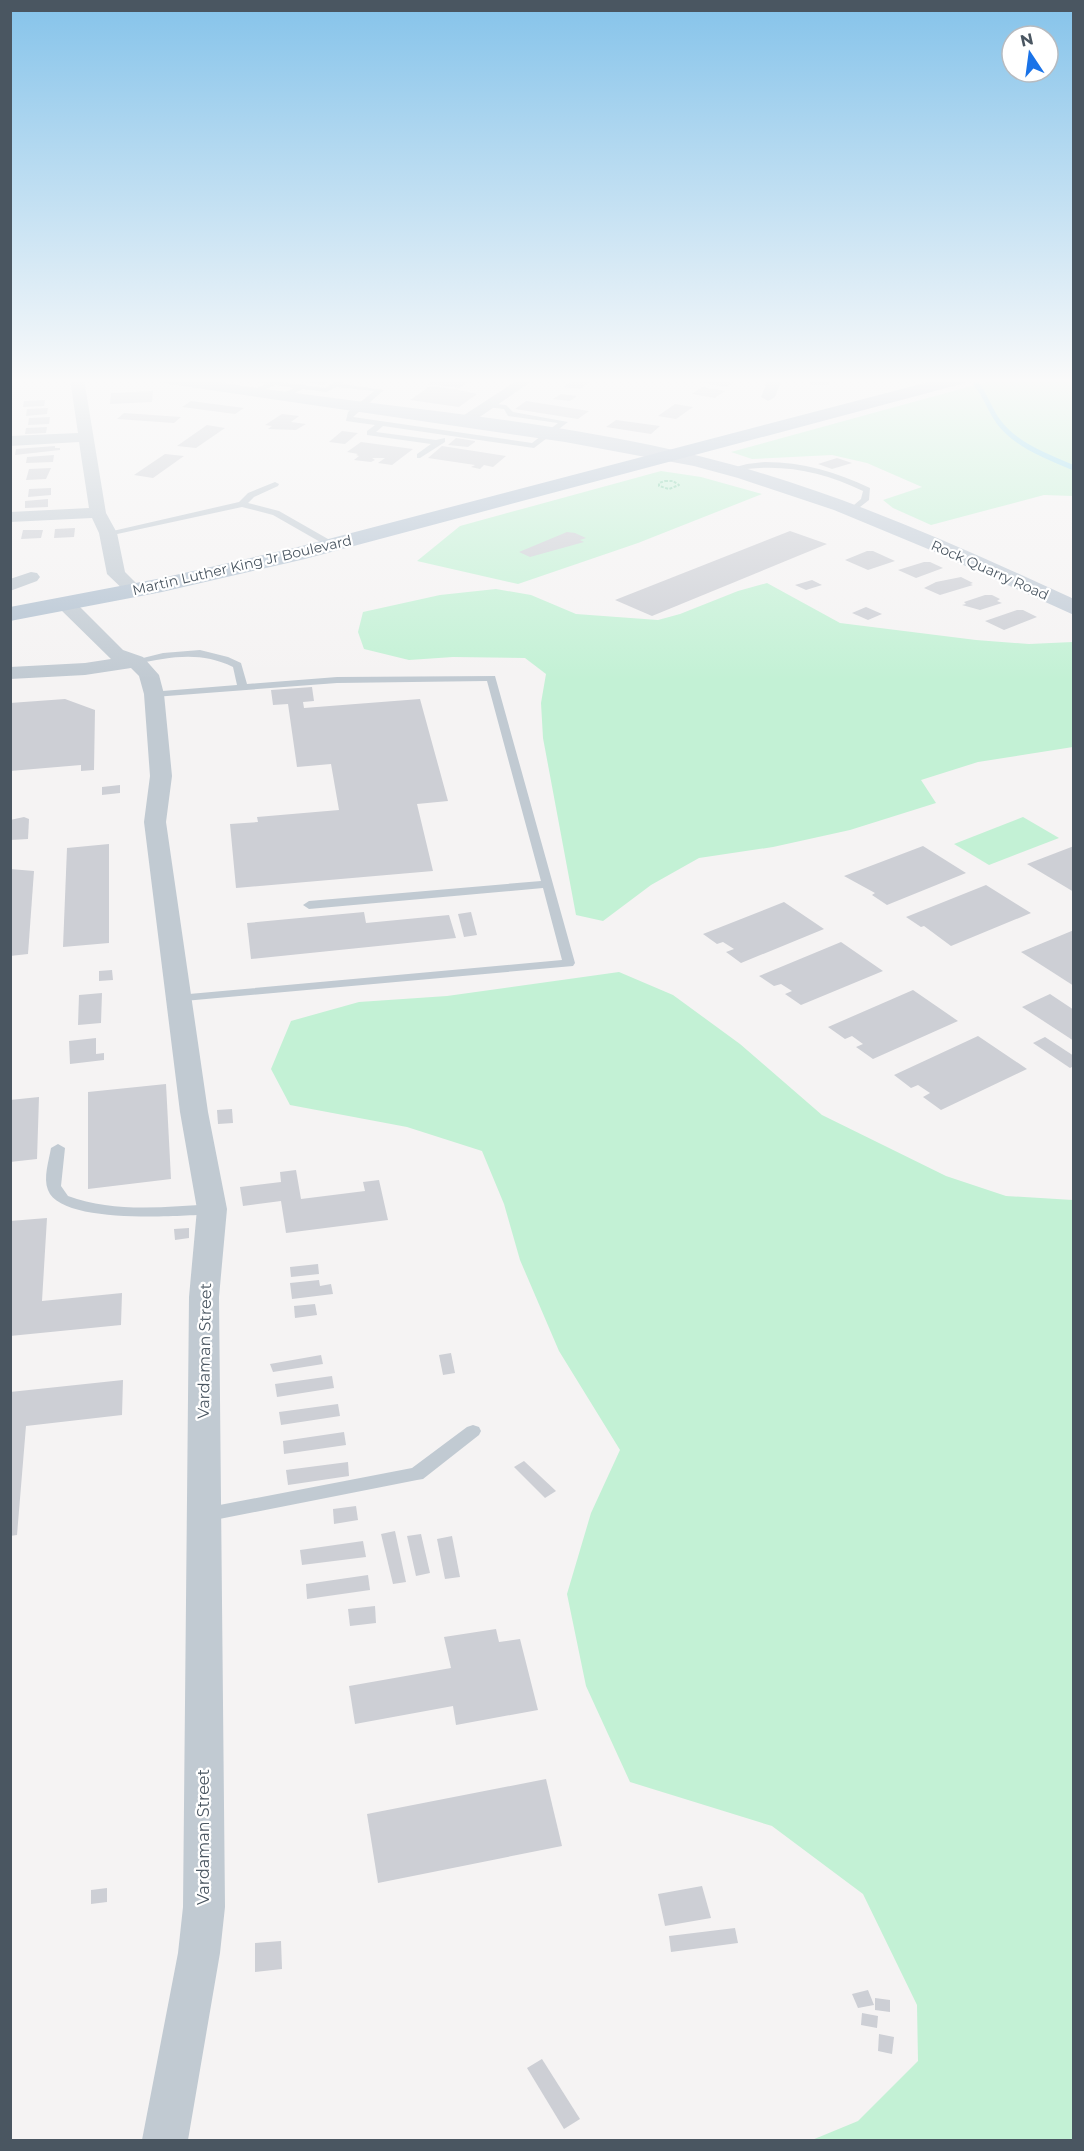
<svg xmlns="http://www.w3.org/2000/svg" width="1084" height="2151" font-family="Montserrat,sans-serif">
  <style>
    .green { fill: #c3f1d5 }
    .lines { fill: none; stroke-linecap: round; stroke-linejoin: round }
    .stream { stroke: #90daee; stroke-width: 5 }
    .building { fill: #cdcfd5 }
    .path { stroke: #7ad0a6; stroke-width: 2; stroke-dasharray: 3 1.5; stroke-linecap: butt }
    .lane { fill: #c1cad2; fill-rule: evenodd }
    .street { fill: #c1cad2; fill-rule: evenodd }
    .secondary { fill: #c1cbd6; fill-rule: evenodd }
    .primary { fill: #b3c2d1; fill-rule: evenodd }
    .labels { text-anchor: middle; stroke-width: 4.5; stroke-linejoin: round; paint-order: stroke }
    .far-street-label { font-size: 14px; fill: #4a5661; stroke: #fff }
    .street-label { font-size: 16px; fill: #4a5661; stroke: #fff }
  </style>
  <rect width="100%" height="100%" fill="#f5f3f3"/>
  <g class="green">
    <polygon points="997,379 1073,379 1073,496 1044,495 931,525 893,508 883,500 922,487 867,463 832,455 752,459 731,452"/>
    <polygon points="661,471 701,477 762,494 638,543 518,584 417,561 460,526"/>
    <polygon points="767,583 840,623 976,640 1029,644 1073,642 1073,747 978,762 921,780 936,803 850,830 773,847 699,858 651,885 603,921 576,915 543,738 541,703 546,674 525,658 453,657 409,660 364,649 358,632 363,612 440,595 496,589 531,595 576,614 658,620 680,614 738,591"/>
    <polygon points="1023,817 1059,838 989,865 954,844"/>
    <polygon points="619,972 673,995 740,1044 822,1115 946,1176 1006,1196 1073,1200 1073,2140 812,2140 858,2121 918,2061 917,2005 863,1894 772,1826 630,1782 586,1686 567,1594 591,1513 620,1450 559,1351 520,1260 504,1204 482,1151 407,1127 290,1105 271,1069 291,1021 359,1002 447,996"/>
  </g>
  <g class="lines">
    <path class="stream" d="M 976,384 C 986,395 989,409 998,421 C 1015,445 1048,457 1074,468"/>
  </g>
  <g class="building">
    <polygon points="286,379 314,379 330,381 323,385"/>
    <polygon points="434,379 474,379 472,380 477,381 468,382 460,388 427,384"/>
    <polygon points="574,379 593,379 581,389 564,387"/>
    <polygon points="708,379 733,383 726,387 702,383"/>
    <polygon points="810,379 831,379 829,385 808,384"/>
    <polygon points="430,386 454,389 477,394 459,407 410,400"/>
    <polygon points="702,387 725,391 715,398 692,394"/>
    <polygon points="153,391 152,402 110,404 111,393"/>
    <polygon points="561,394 577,396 570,401 553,399"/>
    <polygon points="45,400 44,406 23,407 24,401"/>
    <polygon points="191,401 244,408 235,414 182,407"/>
    <polygon points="526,401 589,411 578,419 515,409"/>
    <polygon points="675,404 693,407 676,419 658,416"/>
    <polygon points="48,408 47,414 26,416 27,409"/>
    <polygon points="124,413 181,417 174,423 117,419"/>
    <polygon points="282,414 299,416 291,422 306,424 296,430 268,429 272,426 265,425"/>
    <polygon points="50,417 49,424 28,425 29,418"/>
    <polygon points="616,420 660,426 651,434 606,427"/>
    <polygon points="207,425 225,428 196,448 177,446"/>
    <polygon points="47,427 46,433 25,434 26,428"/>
    <polygon points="342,431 358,433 345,444 329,442"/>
    <polygon points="456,438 475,441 475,442 468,447 448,445"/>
    <polygon points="361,442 413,449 392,465 378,463 385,458 372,458 375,460 371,462 354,460 359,456 356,455 358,454 347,452"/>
    <polygon points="55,446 55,448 60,448 60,450 15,455 16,449"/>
    <polygon points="442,446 506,456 493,467 484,465 480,469 471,467 475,465 428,458"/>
    <polygon points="165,454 184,456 153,478 134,475"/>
    <polygon points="54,455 53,462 26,463 27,457"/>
    <polygon points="837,458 852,463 832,469 818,464"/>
    <polygon points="51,468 46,479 26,480 29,469"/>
    <polygon points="51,488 51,495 28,497 29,489"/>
    <polygon points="48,499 48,507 25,508 25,501"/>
    <polygon points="75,528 74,537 54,538 55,529"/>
    <polygon points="23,530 43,530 41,538 21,539"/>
    <polygon points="790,531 827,544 652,616 615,600"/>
    <polygon points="567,532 575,533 586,538 580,540 584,542 530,557 519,552"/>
    <polygon points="867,551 873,551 895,561 868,570 845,560"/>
    <polygon points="924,562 930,562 943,568 916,578 898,570"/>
    <polygon points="961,577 973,583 970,584 973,585 940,595 924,588 936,582"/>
    <polygon points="812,580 822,585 806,590 795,585"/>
    <polygon points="985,595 992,595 1000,599 997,601 1002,603 980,610 962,605 966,604 964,602"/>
    <polygon points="866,607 882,614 868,620 852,613"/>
    <polygon points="1017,610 1023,610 1037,617 1004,630 985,621"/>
    <polygon points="312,687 314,701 303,702 304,708 420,699 448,801 417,804 433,871 236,888 230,824 258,822 257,817 339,810 331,764 297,767 288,704 273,705 271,690"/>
    <polygon points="65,699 95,710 94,770 81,771 81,765 10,771 10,703"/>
    <polygon points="120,785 120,793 102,795 102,787"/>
    <polygon points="24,817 29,819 28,839 10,840 10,820"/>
    <polygon points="109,844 109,943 63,947 67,848"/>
    <polygon points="923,846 966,873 887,905 872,895 875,893 844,876"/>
    <polygon points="1074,846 1074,892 1027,864"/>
    <polygon points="10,869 34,871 28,954 10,956"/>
    <polygon points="986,885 1031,913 951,946 924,926 921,927 906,917"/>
    <polygon points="784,902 824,929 741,963 726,952 734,949 723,942 717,944 703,934"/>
    <polygon points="364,912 366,923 449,915 456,938 251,959 247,923"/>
    <polygon points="471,912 477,935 464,937 458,914"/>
    <polygon points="1074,930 1074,986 1021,952"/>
    <polygon points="841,942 883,971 801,1005 785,994 792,991 781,984 774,986 759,976"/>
    <polygon points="112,970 113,980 99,981 99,971"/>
    <polygon points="913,990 958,1021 873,1059 856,1047 863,1044 852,1036 845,1039 828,1027"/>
    <polygon points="102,993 101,1023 78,1025 79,995"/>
    <polygon points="1050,994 1074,1010 1074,1041 1022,1007"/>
    <polygon points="978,1036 1027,1069 941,1110 923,1097 930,1093 918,1085 911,1088 894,1075"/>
    <polygon points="1045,1037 1074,1056 1074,1066 1070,1068 1033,1043"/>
    <polygon points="96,1038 96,1054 104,1053 104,1060 70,1064 69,1041"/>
    <polygon points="166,1084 171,1179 88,1189 88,1092"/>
    <polygon points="39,1097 37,1159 10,1162 10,1100"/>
    <polygon points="232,1109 233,1123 218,1124 217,1110"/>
    <polygon points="296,1170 301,1199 365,1191 363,1182 379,1180 388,1220 286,1233 281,1201 243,1206 240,1187 281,1182 280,1172"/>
    <polygon points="47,1218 42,1301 122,1293 121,1325 10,1336 10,1221"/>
    <polygon points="189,1228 189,1238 175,1240 174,1229"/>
    <polygon points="318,1264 319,1274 291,1277 290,1267"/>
    <polygon points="319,1280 320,1286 331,1284 333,1294 292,1299 290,1283"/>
    <polygon points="315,1304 317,1315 295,1318 294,1306"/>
    <polygon points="451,1353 455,1373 443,1375 439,1355"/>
    <polygon points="321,1355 323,1364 273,1372 270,1364"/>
    <polygon points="332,1376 334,1388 277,1397 275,1384"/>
    <polygon points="123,1380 122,1415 26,1426 17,1535 10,1536 10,1392"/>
    <polygon points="338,1404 340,1416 281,1425 279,1412"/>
    <polygon points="344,1432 346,1445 284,1454 283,1441"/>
    <polygon points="524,1461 556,1491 545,1498 514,1467"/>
    <polygon points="348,1462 349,1476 288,1485 286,1470"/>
    <polygon points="356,1506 358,1520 334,1524 333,1509"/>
    <polygon points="395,1531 406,1582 393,1584 381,1534"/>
    <polygon points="421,1534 430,1573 416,1576 407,1536"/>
    <polygon points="452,1536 460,1577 445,1579 437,1539"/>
    <polygon points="363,1541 366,1557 302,1565 300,1550"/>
    <polygon points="368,1575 370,1590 307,1599 306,1584"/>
    <polygon points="375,1606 376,1623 350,1626 348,1609"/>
    <polygon points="496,1629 499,1642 520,1639 538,1710 456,1725 453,1706 355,1724 349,1686 451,1668 444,1637"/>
    <polygon points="546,1779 562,1846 378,1883 367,1814"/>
    <polygon points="702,1886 711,1918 665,1926 658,1894"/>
    <polygon points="107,1888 107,1902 91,1904 91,1890"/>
    <polygon points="735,1928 738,1943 671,1952 669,1936"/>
    <polygon points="281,1941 282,1969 255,1972 255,1943"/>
    <polygon points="868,1990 874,2005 858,2008 852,1994"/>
    <polygon points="875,1998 890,2000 890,2012 875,2010"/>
    <polygon points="862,2013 878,2016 877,2028 861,2025"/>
    <polygon points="879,2034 894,2037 892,2054 878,2051"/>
    <polygon points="542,2059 580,2119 564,2129 527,2068"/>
  </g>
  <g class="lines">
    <polygon class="path" points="665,481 673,481 679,485 669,489 659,486 659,483"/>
    <g class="lane">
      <polygon points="245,379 260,379 325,388 340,379 346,379 342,384 384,390 353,417 532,443 558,423 508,416 504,409 486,407 486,403 506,405 513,412 568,422 534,448 383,426 376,432 436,440 445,438 445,442 420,458 417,458 417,454 431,444 367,435 367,431 375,425 346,421 348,412 374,391 336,387 326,392 303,389 282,399 278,397 279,395 294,388 275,385 253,395 249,393 250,391 266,384"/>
      <polygon points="313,379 322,379 318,381"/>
      <path d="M 765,462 C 803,462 836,472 870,488 L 869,500 L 851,514 L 847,511 L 861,499 L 863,491 C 819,470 777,462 729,472 L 725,470 L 747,464 Z"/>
      <polygon points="275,482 279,484 278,486 254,497 248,503 279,511 335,543 335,547 329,547 273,515 242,507 108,536 104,533 239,502 248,493"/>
      <path d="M 200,650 L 228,657 L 241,663 L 247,684 L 337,677 L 495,676 L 575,963 L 573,966 L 173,1002 L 172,999 L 173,996 L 178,995 L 562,960 L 543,888 L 309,909 L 303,905 L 309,901 L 541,881 L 487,681 L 337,683 L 154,697 L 149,694 L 150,692 L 237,685 L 233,667 C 200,651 171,657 136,664 L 131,661 L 163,653 Z"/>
      <path d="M 58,1144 L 65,1148 L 61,1186 L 68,1196 C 113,1213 166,1207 212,1204 L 219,1209 L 212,1214 C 180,1216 61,1225 48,1190 C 43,1178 49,1160 51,1148 Z"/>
      <polygon points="473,1425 479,1427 481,1431 479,1435 423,1479 417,1480 204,1522 198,1520 195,1515 198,1510 204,1508 412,1468 467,1427"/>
    </g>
    <g class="street">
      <polygon points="70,379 84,379 106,513 117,533 125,572 143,590 140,594 128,594 107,574 99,533 92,518 10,522 10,512 89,508 79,442 10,446 10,436 78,433"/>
      <polygon points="519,379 535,379 468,425 458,425 455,422 458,419"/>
      <polygon points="768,379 782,379 775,397 768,401 761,397"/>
      <polygon points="31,572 37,573 40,577 37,581 10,591 10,579"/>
      <polygon points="66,598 73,600 123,650 143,657 159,675 164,694 172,776 166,822 208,1112 227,1209 219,1297 225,1907 220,1953 188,2140 142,2140 178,1953 183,1907 189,1297 197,1209 180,1112 144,822 150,776 144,694 139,676 131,668 85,675 10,679 10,667 85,663 111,659 59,608 57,604 59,600"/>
    </g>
    <path class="secondary" d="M 160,379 L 198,379 C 365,406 535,416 699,456 C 830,488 952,543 1074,599 L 1074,615 L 928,549 L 834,510 L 738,478 L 694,466 L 565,442 L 169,384 L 163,383 Z"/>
    <polygon class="primary" points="940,379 968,379 965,383 305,559 162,592 10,621 10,607 162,578 294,548"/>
  </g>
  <linearGradient id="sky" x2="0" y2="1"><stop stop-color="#85c3ea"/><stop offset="0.56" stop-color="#fafafa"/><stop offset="1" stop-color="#fafafa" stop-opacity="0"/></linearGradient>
  <rect width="1084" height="680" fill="url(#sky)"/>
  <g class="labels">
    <g class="far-street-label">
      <text transform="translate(242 565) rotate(-13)" y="5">Martin Luther King Jr Boulevard</text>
      <text transform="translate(990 570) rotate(24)" y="5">Rock Quarry Road</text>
    </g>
    <g class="street-label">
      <text transform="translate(204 1351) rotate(-89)" y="6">Vardaman Street</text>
      <text transform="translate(203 1837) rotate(-90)" y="6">Vardaman Street</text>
    </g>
  </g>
  <rect width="1084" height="2151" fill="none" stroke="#4a5661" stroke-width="24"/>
  <g transform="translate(1030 54) rotate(347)"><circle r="28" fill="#ffffff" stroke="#b7bbc0" stroke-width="1.5"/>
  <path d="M0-4.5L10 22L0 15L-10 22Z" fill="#1a73e8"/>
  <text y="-9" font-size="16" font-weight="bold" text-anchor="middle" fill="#4a5661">N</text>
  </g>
</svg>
